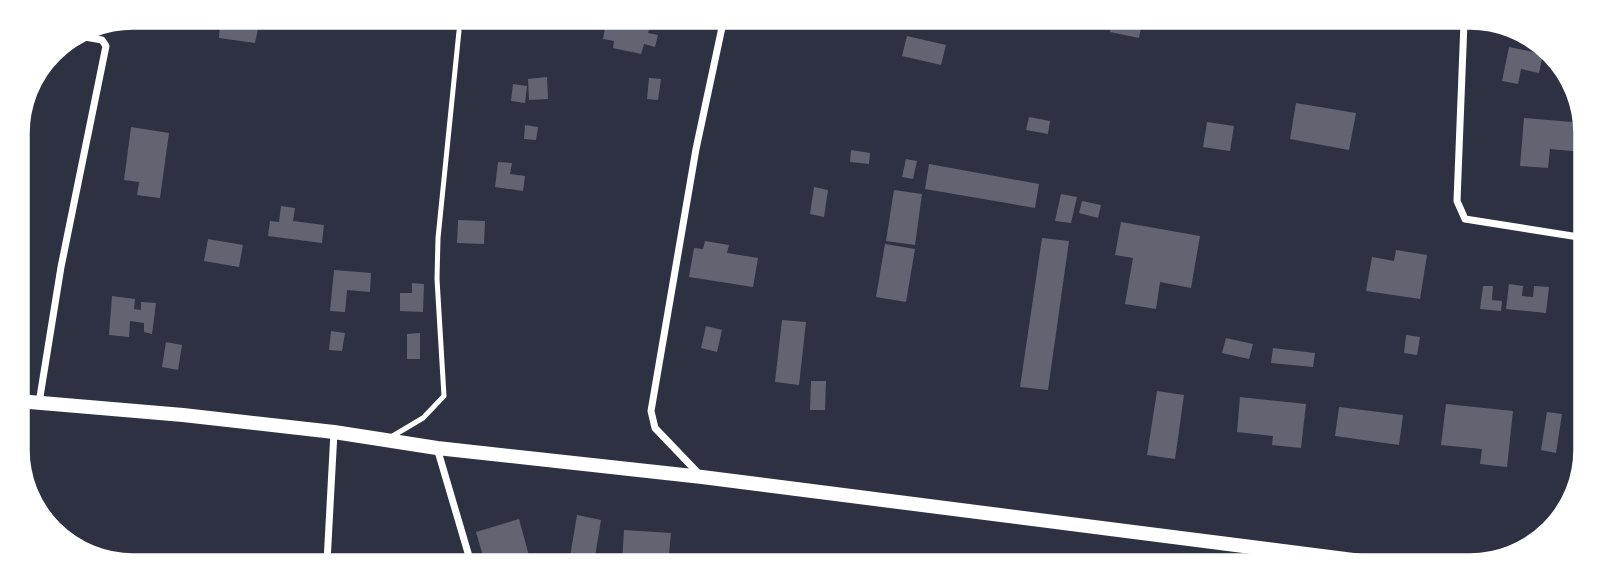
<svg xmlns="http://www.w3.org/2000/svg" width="1603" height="583" font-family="'DejaVu Sans',sans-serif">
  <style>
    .building { fill: #626471 }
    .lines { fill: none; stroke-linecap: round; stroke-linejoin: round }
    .service { stroke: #fff; stroke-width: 5 }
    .minor { stroke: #fff; stroke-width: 7 }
    .secondary { stroke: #fff; stroke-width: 14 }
    .rim { fill: none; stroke: #fff; stroke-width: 3.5 }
  </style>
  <rect width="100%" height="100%" fill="#2d3142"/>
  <g class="building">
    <polygon points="615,18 651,23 648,33 658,35 655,47 644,44 641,54 613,48 614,41 603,39 606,23 614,25"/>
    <polygon points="1112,20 1142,22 1139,38 1110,32"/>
    <polygon points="220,24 258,29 255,43 219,38"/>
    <polygon points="907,36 946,45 941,65 902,56"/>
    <polygon points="1509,47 1543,54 1539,73 1521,69 1518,84 1502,81"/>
    <polygon points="42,63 46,64 38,83 29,79"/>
    <polygon points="547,77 548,99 529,100 528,79"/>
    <polygon points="649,78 661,79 658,100 647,99"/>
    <polygon points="513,84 527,86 525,103 511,101"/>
    <polygon points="1296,103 1356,113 1349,150 1290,139"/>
    <polygon points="1029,117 1050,121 1048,134 1026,130"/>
    <polygon points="1524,118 1585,123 1583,152 1550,149 1548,168 1520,166"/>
    <polygon points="1207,122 1234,126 1230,151 1203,147"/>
    <polygon points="525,125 538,127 536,140 524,139"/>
    <polygon points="131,127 169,133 160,198 137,195 139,182 124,180"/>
    <polygon points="851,150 870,153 869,164 850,162"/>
    <polygon points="906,159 917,161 913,179 902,177"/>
    <polygon points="498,162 512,163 510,174 525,176 523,191 495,187"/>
    <polygon points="929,164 1039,184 1035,208 925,189"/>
    <polygon points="814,187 828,190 824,217 810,214"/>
    <polygon points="894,190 922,194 915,245 886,241"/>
    <polygon points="1061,194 1077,197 1071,223 1055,221"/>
    <polygon points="1082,201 1101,205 1098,218 1079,213"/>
    <polygon points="281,206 295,208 293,221 324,225 322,243 268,236 270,221 279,222"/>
    <polygon points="458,220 485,221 484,244 457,243"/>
    <polygon points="1121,222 1200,236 1191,288 1160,282 1156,309 1125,304 1133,258 1115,255"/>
    <polygon points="1042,238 1069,241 1048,390 1020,387"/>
    <polygon points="208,239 243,245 239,267 204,261"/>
    <polygon points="705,241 729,245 727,253 758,258 753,287 689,277 694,248 703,249"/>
    <polygon points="885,244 915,249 906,302 876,297"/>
    <polygon points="1396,250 1427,255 1420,299 1366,291 1372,257 1394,261"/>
    <polygon points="334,270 371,273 370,292 347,290 345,312 330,311"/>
    <polygon points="412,283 424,284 423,312 400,311 400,293 412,293"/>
    <polygon points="1509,284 1523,286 1522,296 1533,297 1534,286 1549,287 1546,313 1506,309"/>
    <polygon points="1483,286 1493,286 1492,300 1502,301 1501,311 1480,309"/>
    <polygon points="112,296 135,299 134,309 141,310 141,302 156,303 152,334 144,332 144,323 130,321 129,337 109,335"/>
    <polygon points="782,320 806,322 799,385 775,382"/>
    <polygon points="706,326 722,330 717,352 701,348"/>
    <polygon points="331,331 345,333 342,351 329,350"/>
    <polygon points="420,333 420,359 407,359 407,334"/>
    <polygon points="1406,335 1420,337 1417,355 1404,353"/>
    <polygon points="1226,338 1253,344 1249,359 1222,353"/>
    <polygon points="166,342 182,345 178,370 162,367"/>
    <polygon points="1273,348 1315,353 1313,367 1271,363"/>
    <polygon points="811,381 826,381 825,410 810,410"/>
    <polygon points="1157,391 1184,395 1175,459 1147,455"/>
    <polygon points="1240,397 1306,404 1301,448 1272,445 1273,436 1237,432"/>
    <polygon points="1446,404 1513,411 1507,467 1480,464 1482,449 1441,445"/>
    <polygon points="1339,407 1403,415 1399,445 1335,436"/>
    <polygon points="1547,412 1562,414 1556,453 1541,450"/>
    <polygon points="577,515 601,520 594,563 569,563"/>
    <polygon points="519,519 531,563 485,563 476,532"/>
    <polygon points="624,530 671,533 668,564 622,563"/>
  </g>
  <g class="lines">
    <g class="service">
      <polyline points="391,437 423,418 444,396 437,279 438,238 459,31"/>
      <polyline points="1284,566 1286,552"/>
    </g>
    <g class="minor">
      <polyline points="1464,22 1457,201 1465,219 1585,238"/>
      <polyline points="39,403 61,267 106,46 102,40 79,36"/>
      <polyline points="437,448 471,563"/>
      <polyline points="700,475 655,428 651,411 696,149 724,18"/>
      <polyline points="327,562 334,432"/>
    </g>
    <polyline class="secondary" points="18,401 183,415 334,432 437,448 702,477 1408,567"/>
  </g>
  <path d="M0 0H1603V583H0ZM133 28H1470A105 105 0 0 1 1575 133V450A105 105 0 0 1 1470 555H133A105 105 0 0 1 28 450V133A105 105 0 0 1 133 28Z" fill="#fff" fill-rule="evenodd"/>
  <path class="rim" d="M133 28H1470A105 105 0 0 1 1575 133V450A105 105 0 0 1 1470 555H133A105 105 0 0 1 28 450V133A105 105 0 0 1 133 28Z"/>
</svg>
